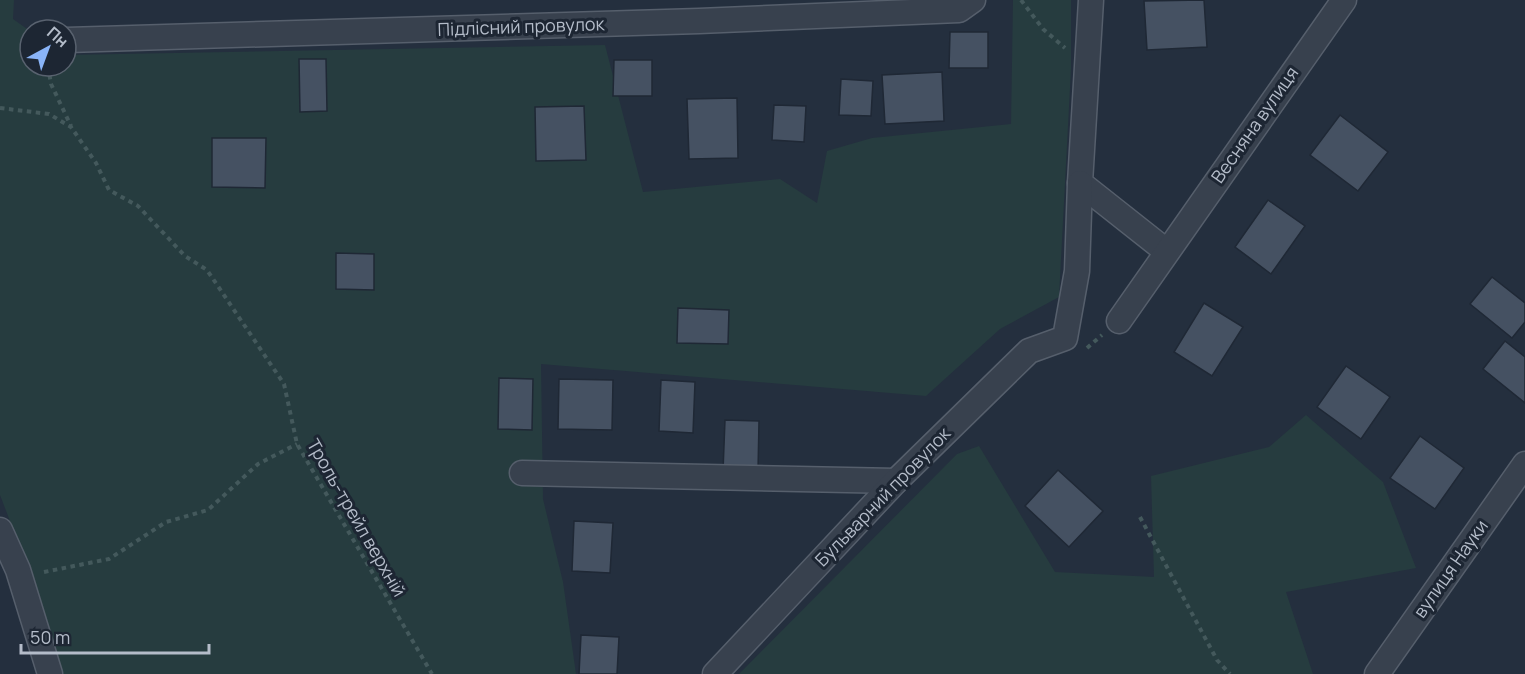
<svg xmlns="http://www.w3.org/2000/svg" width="1525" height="674" font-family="Manrope,sans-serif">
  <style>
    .green { fill: #263c3f }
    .building { fill: #455162; stroke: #1f2835; stroke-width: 1.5 }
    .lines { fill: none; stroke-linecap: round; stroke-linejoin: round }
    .street-casing { stroke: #565f6c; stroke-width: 27 }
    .path { stroke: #44595c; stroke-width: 4; stroke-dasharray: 4.5 4.5; stroke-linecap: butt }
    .street { stroke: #38414e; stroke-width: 24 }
    .labels { text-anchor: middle; stroke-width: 6; stroke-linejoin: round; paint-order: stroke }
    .street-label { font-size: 18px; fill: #b4bcc9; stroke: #1d2633 }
  </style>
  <rect width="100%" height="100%" fill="#242f3e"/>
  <g class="green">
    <polygon points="0,0 14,0 13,19 30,31 30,66 66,66 66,55 605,45 643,192 780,179 817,203 827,151 872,138 1011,124 1013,0 1071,0 1071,69 1059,297 1000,329 926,396 541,364 543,499 563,582 576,674 62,674 26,563 0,495"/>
    <polygon points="1306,415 1383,482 1416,568 1286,592 1313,674 739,674 957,454 979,446 1055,572 1154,577 1151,476 1269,447"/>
  </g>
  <g class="building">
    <polygon points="1204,0 1207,47 1147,50 1144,1"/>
    <polygon points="950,32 988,32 988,68 949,68"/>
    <polygon points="299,59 326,59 327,111 300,112"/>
    <polygon points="614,60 652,60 652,96 613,96"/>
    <polygon points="942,72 944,121 885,124 882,75"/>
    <polygon points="841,79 873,81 871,116 839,115"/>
    <polygon points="737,98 738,158 689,159 687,99"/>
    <polygon points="774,105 806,106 804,142 772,140"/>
    <polygon points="584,106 586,160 536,161 535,107"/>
    <polygon points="1340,115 1388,152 1358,191 1310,155"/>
    <polygon points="212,138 266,138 265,188 212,187"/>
    <polygon points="1268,200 1305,226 1271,274 1235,247"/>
    <polygon points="336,253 374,254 374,290 336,289"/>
    <polygon points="1492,277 1525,303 1525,322 1512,338 1470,304"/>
    <polygon points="1204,303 1243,327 1212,376 1174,352"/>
    <polygon points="678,308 729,310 728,344 677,343"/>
    <polygon points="1505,341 1525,357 1525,403 1483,369"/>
    <polygon points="1346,366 1390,397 1361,439 1317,407"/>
    <polygon points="499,378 533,379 532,430 498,429"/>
    <polygon points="559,379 613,380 612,430 558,429"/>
    <polygon points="661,380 695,382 693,433 659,431"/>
    <polygon points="725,420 759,421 758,471 723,471"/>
    <polygon points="1420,436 1464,468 1435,509 1390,478"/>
    <polygon points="1058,470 1103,511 1069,547 1025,506"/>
    <polygon points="574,521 613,523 610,573 572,571"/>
    <polygon points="581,635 619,637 617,674 579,674"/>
  </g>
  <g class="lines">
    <g class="street-casing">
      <g id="street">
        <polyline points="1091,0 1080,183 1166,251"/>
        <polyline points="67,40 699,21 959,10 973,0"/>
        <polyline points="1119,321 1344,0"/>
        <polyline points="522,473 896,481"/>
        <polyline points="0,530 18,570 50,674"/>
        <polyline points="715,674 896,481 1029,351 1065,338 1077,271 1080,183"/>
        <polyline points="1377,674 1525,464"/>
      </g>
    </g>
    <g class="path">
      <polyline points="1021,0 1043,29 1065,48"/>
      <polyline points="48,66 51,84 71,126"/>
      <polyline points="0,108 49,114 71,127 96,163 109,190 138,206 185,256 207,270 284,384 297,444 432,674"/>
      <polyline points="1087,348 1102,335"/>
      <polyline points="1140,517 1217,660 1230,674"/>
      <polyline points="44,572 109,559 166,522 208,510 258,464 297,444"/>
    </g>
    <use href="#street" class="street"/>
  </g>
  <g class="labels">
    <g class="street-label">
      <text transform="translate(521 27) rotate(-2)" y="6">Підлісний провулок</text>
      <text transform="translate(1255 125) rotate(-55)" y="6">Весняна вулиця</text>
      <text transform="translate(883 497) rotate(-46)" y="6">Бульварний провулок</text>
      <text transform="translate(356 518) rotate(60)" y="6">Троль-трейл верхній</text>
      <text transform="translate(1451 569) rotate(-55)" y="6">вулиця Науки</text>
    </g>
  </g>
  <g transform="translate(48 48) rotate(41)"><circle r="28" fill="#1d2633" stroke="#59626f" stroke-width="1.5"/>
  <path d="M0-4.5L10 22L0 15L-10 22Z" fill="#8ab4f8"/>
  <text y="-9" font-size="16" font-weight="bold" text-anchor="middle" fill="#b4bcc9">Пн</text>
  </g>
  <path d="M21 644v9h188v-9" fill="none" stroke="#b4bcc9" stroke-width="3"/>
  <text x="30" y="644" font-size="18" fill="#b4bcc9" stroke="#1d2633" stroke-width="4.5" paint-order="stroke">50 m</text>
</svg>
